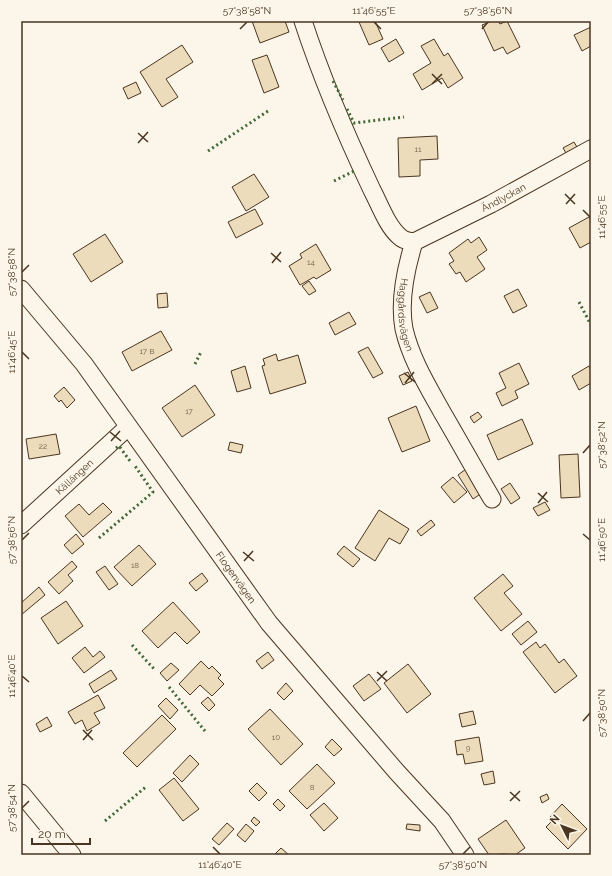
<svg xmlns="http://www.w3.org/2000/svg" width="612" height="876" font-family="Raleway,sans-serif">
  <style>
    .building { fill: #ecdcbc; stroke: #4a3520 }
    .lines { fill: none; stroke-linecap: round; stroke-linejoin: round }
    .minor-casing { stroke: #4a3520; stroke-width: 19 }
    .minor { stroke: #fbf6e9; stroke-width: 17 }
    .hedge { stroke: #436837; stroke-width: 3; stroke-dasharray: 2 3; stroke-linecap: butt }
    .ticks { fill: none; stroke: #4a3520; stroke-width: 1.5 }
    .labels { text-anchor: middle; stroke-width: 3; stroke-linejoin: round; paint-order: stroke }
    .number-label { font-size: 8px; fill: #725f47 }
    .street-label { font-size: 10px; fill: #4a3520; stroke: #fbf6e9 }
    .neatline { fill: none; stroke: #4a3520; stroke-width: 1.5 }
    .ticks-label { font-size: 10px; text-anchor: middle; fill: #4a3520 }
  </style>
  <rect width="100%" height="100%" fill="#fbf6e9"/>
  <g class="building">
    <polygon points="252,21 285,21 289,32 260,43"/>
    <polygon points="360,21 375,21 383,39 369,45 359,22"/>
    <polygon points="492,21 498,21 500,24 507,21 520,47 507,54 503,47 494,51 482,25"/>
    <polygon points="591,27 591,46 582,51 574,35"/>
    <polygon points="396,39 404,53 389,62 381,48"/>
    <polygon points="434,39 444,56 448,53 463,78 448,88 442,78 422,90 413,74 431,63 421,46"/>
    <polygon points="182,45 193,62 166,79 178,97 162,107 140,72"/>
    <polygon points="267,55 279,87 264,93 252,60"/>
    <polygon points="136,82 141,93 128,99 123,88"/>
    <polygon points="437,136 438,159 420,160 420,176 399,177 398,138"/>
    <polygon points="574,142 577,147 566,153 563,148"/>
    <polygon points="254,174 269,197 246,211 232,187"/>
    <polygon points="255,209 263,224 236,238 228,222"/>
    <polygon points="589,217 591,221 591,242 580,248 569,228"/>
    <polygon points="105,234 123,262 91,282 73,254"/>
    <polygon points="479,237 487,250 477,257 485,269 466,282 460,272 456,274 449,264 454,261 449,253 468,239 471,243"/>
    <polygon points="316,244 331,270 316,279 314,277 300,285 289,266 302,258 300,254"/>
    <polygon points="309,281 316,291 309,295 302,286"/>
    <polygon points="518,289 527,306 513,313 504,296"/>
    <polygon points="430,292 438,308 427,313 419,297"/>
    <polygon points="167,293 168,307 158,308 157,294"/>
    <polygon points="349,312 356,324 335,335 329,323"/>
    <polygon points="161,331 172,350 132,371 122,352"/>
    <polygon points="368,347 383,373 373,378 358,352"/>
    <polygon points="276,354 278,361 298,355 306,383 270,394 262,366 265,365 263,359"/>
    <polygon points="519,363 529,384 515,391 518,398 502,406 496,393 506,388 499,373"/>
    <polygon points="245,366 251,388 237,392 231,371"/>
    <polygon points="589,366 591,370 591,383 579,390 572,376"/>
    <polygon points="408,372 412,381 403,385 399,376"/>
    <polygon points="195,385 215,415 182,437 162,408"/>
    <polygon points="64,387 75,400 67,408 61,400 59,402 54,396"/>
    <polygon points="416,406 430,441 402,452 388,418"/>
    <polygon points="478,412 482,417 474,423 470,417"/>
    <polygon points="522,419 533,444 498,460 487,435"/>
    <polygon points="56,434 60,454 29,459 26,439"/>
    <polygon points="230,442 243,445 241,453 228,450"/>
    <polygon points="578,454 580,497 561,498 559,455"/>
    <polygon points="466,469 482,493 473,499 458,475"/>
    <polygon points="453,477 467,492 454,503 441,487"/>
    <polygon points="510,483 520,498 511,504 501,489"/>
    <polygon points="545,502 550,510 538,516 533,508"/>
    <polygon points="103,503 112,512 83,537 65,516 79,504 89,515"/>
    <polygon points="379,510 409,529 400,544 389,538 375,561 355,548"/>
    <polygon points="431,520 435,525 421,536 417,531"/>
    <polygon points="76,534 84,544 72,554 64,545"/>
    <polygon points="139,545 156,564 132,586 114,567"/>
    <polygon points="344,546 360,559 353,567 337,554"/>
    <polygon points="72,561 77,567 68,575 73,581 59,594 48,582"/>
    <polygon points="105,566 118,584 109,590 96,572"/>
    <polygon points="202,573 208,581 196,591 189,583"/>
    <polygon points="503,574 513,586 504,593 522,614 501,631 474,598"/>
    <polygon points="39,587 45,595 21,615 21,603"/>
    <polygon points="66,601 83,626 58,644 41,618"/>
    <polygon points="173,602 200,632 187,644 175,632 158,648 142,631"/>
    <polygon points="528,621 537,632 521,645 512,634"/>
    <polygon points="536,642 540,648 545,644 559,663 564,659 577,676 555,693 523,652"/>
    <polygon points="85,647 93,657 100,651 105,657 84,673 72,658"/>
    <polygon points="268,652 274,660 262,669 256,661"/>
    <polygon points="201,661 209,669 212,666 221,675 218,678 224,684 212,696 200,685 190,695 179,684"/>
    <polygon points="171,663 179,670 167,681 160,673"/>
    <polygon points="408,664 431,694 407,713 384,683"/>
    <polygon points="111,670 117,679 94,693 89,684"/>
    <polygon points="369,674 381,689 364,701 353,686"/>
    <polygon points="286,683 293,691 284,700 277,693"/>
    <polygon points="98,695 105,708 94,713 100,723 87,731 82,720 75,724 68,712"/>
    <polygon points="208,697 215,705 209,711 201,703"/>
    <polygon points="166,698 178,710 170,719 158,706"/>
    <polygon points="270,709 303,744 281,765 248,729"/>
    <polygon points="473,711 476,724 462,727 459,714"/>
    <polygon points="162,715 176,729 137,767 123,753"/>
    <polygon points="47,717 52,726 40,732 36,724"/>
    <polygon points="479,737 483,761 465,764 463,754 457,755 455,741"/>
    <polygon points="332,739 342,749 334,756 325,747"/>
    <polygon points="190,755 199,764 182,782 173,773"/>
    <polygon points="317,764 335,783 307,809 289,791"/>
    <polygon points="493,771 495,783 484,785 481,774"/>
    <polygon points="174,778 199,809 183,821 159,790"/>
    <polygon points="257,783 267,793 259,801 249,791"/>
    <polygon points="547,794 549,799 542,803 540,797"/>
    <polygon points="278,799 285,806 280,811 273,804"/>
    <polygon points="324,803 338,818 324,831 310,815"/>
    <polygon points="562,804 587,829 568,849 546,827 553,820 550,817"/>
    <polygon points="254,817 260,822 256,826 251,821"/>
    <polygon points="506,820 525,848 515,855 504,854 489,855 478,839"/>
    <polygon points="227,823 234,829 219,845 212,839"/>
    <polygon points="246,824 254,831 245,842 237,835"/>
    <polygon points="407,824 420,825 420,831 406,829"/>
    <polygon points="281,848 289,855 275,854"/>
  </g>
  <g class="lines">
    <g class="minor-casing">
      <g id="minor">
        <path id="s1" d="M 303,21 C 322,79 346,135 372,190 C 380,205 387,226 400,237 C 404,241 409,241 414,242 C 406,268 399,302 404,329 C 411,359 427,385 442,412 C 459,441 475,470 492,499"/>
        <path id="s2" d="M 414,242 L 491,204 L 591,149"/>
        <path id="s3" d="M 21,289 L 84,364 L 269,623 L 396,771 L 442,821 L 465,855"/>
        <path id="s4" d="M 21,525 L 128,427"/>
        <polyline points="21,793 72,855"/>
      </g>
    </g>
    <use href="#minor" class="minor"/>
    <g class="hedge">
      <polyline points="333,81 343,100"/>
      <polyline points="347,109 354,123 404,117"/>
      <polyline points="208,151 268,111"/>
      <polyline points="334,181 354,171"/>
      <polyline points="579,302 591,325"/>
      <polyline points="195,364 201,352"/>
      <polyline points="116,448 119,446 130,461"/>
      <polyline points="99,538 153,492 135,466"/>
      <polyline points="132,645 155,670"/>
      <polyline points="169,687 205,731"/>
      <polyline points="105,821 147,786"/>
    </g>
  </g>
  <path class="ticks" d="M 374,22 L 381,29M 240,29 L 247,22M 482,29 L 488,22M 432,74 L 442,84M 432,84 L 442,74M 138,133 L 148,142M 138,143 L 148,132M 565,194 L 575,204M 566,204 L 575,194M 583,210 L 590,217M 271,253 L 281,262M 272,263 L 281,252M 22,272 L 29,265M 22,352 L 29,359M 404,373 L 415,382M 405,383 L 414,372M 110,432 L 121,441M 111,441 L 120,431M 583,453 L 590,445M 538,493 L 548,502M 538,503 L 547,492M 583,534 L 590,540M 22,540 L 29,533M 243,552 L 254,561M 244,561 L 253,551M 377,672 L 387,681M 22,676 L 29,682M 377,681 L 387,671M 583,721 L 590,713M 83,730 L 93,740M 83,740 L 92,730M 510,792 L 520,801M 510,801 L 520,791M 22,808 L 29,801M 213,847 L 220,854M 463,854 L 470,847"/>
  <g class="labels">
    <g class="number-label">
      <text x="418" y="152">11</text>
      <text x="311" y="265">14</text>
      <text x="147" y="354">17 B</text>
      <text x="189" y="414">17</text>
      <text x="43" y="449">22</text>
      <text x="135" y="568">18</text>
      <text x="276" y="740">10</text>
      <text x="468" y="751">9</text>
      <text x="312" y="790">8</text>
    </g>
    <g class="street-label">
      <text dy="4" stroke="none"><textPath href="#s2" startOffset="100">Ändlyckan</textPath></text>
      <text dy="4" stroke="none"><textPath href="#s1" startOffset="327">Haggårdsvägen</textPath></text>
      <text dy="4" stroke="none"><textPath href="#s4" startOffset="72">Källängen</textPath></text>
      <text dy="4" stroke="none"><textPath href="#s3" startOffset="360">Flogenvägen</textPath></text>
    </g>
  </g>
  <rect width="612" height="876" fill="none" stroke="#fbf6e9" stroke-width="44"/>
  <g transform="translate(562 826) rotate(312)" stroke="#fbf6e9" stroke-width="3" paint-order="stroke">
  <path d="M0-3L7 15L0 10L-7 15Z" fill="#4a3520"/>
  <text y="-6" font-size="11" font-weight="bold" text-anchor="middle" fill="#4a3520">N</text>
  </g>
  <path d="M32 838v6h58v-6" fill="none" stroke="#4a3520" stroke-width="2"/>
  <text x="38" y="838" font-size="12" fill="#4a3520" stroke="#fbf6e9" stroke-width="3" paint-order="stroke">20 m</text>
  <rect x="22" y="22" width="568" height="832" class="neatline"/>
  <g class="ticks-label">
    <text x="247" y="14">57°38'58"N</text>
    <text x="374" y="14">11°46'55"E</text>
    <text x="488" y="14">57°38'56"N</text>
    <text transform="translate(601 217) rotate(-90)" y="4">11°46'55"E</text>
    <text transform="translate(11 272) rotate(-90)" y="4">57°38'58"N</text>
    <text transform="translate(11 352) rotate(-90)" y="4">11°46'45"E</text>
    <text transform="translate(601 445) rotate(-90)" y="4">57°38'52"N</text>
    <text transform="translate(11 540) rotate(-90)" y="4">57°38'56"N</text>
    <text transform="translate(601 540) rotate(-90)" y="4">11°46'50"E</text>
    <text transform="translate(11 676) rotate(-90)" y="4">11°46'40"E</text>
    <text transform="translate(601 713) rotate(-90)" y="4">57°38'50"N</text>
    <text transform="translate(11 808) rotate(-90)" y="4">57°38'54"N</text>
    <text x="220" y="868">11°46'40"E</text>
    <text x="463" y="868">57°38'50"N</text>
  </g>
</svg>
